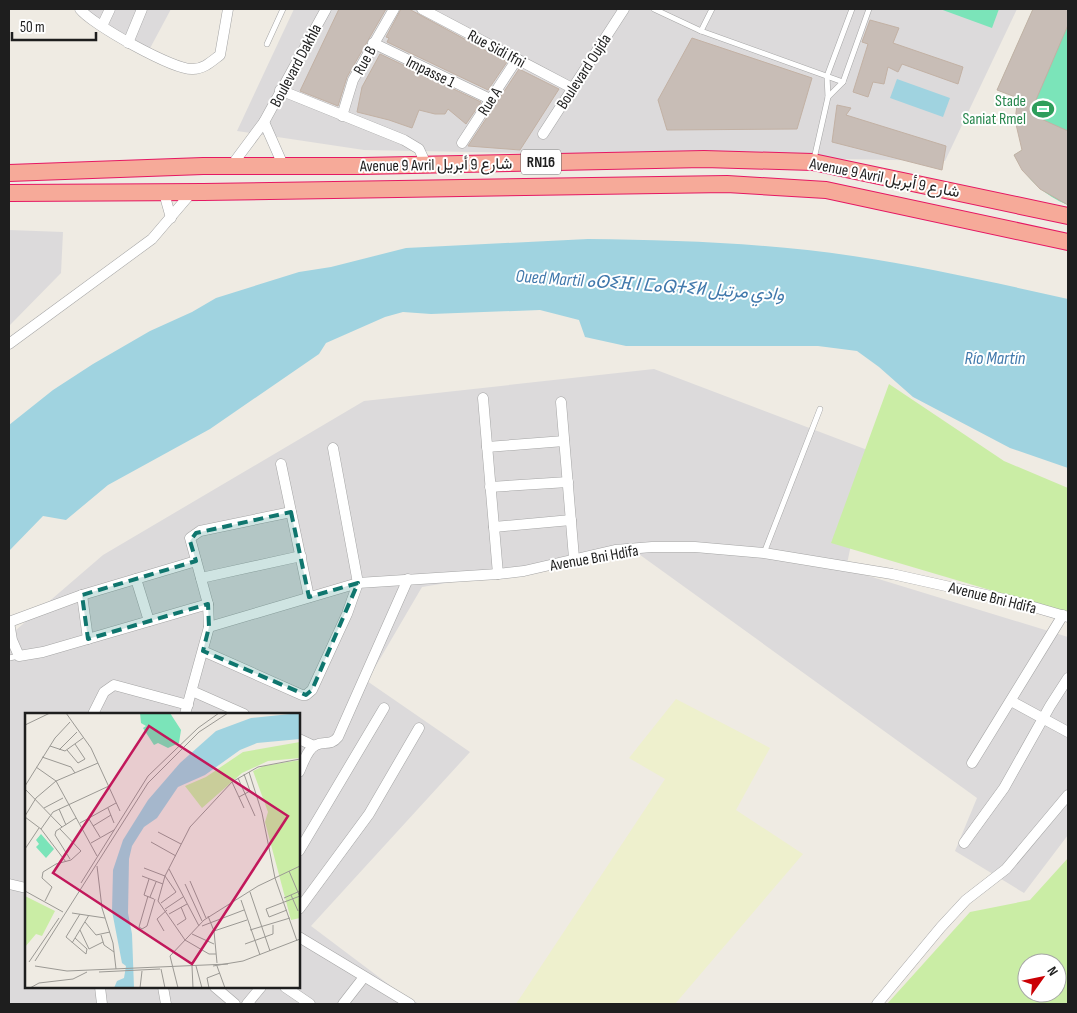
<svg xmlns="http://www.w3.org/2000/svg" width="1077" height="1013" font-family="'Sofia Sans Condensed',Vazirmatn,'Noto Sans Tifinagh',sans-serif">
  <style>
    .residential { fill: #dcdadb; fill-rule: evenodd }
    .farmland { fill: #eef0cd }
    .grass { fill: #caeda5; fill-rule: evenodd }
    .pitch { fill: #7be4b9 }
    .water { fill: #a0d3e0 }
    .building { fill: #c8bdb6; stroke: #c2b1a4 }
    .lines { fill: none; stroke-linecap: round; stroke-linejoin: round }
    .service-casing { stroke: #a5a5a5; stroke-width: 6 }
    .minor-casing { stroke: #a5a5a5; stroke-width: 11 }
    .trunk-casing { stroke: #e51863; stroke-width: 18 }
    .service { stroke: #fff; stroke-width: 5 }
    .minor { stroke: #fff; stroke-width: 10 }
    .trunk { stroke: #f6aa99; stroke-width: 16 }
    .marked { fill: #0f766e; fill-opacity: 0.2; stroke: #0f766e; stroke-width: 4; stroke-dasharray: 10 6; stroke-linejoin: round }
    .labels { text-anchor: middle; stroke-width: 4; stroke-linejoin: round; paint-order: stroke }
    .shield { fill: #fff; stroke: #626262; stroke-width: 1 }
    .shield-label { font-size: 15px; font-weight: bold; fill: #1e1e1e }
    .street-label { font-size: 16px; fill: #1e1e1e; stroke: #fff }
    .leisure-label { font-size: 16px; fill: #27864d; stroke: #fff; text-anchor: end }
    .water-label { font-size: 18px; font-style: italic; fill: #4179ac; stroke: #fff }
    .inset-road { fill: none; stroke: #9b9994; stroke-width: 1 }
    .view { fill: #c2185b; fill-opacity: 0.15; stroke: #c2185b; stroke-width: 2.5 }
    .inset-edge { fill: none; stroke: #1e1e1e; stroke-width: 2.5 }
  </style>
  <rect width="100%" height="100%" fill="#efebe3"/>
  <g class="residential">
    <polygon points="82,9 171,9 148,52"/>
    <polygon points="294,9 1017,9 945,161 364,150 237,131"/>
    <polygon points="9,230 63,232 61,273 9,326"/>
    <path d="M 654,369 L 870,451 L 846,569 L 1068,637 L 1068,835 L 1024,893 L 955,851 L 977,798 L 636,552 L 422,587 L 367,681 L 470,752 L 311,926 L 408,999 L 420,1004 L 9,1004 L 9,636 L 103,555 L 364,401 ZM 26,714 L 299,714 L 299,987 L 26,987 Z"/>
  </g>
  <polygon class="farmland" points="676,699 770,748 736,810 803,854 675,1004 516,1004 665,779 629,758"/>
  <g class="grass">
    <polygon points="889,384 1004,461 1068,488 1068,613 831,543"/>
    <path d="M 1068,858 L 1068,1004 L 887,1004 L 970,912 L 1030,900 ZM 1027,963 L 1057,963 L 1057,993 L 1027,993 Z"/>
  </g>
  <g class="pitch">
    <polygon points="940,9 999,9 992,28"/>
    <path d="M 1033,9 L 1068,9 L 1068,205 C 1043,195 1026,178 1014,155 L 1022,150 L 1018,98 L 997,90 Z"/>
  </g>
  <g class="water">
    <polygon points="897,79 950,98 943,117 890,98"/>
    <path d="M 588,239 C 677,240 765,243 853,256 C 925,267 997,283 1068,299 L 1068,468 L 1010,448 L 913,397 L 879,367 L 857,351 L 818,346 L 626,346 L 585,337 L 579,320 L 540,310 L 431,314 L 403,312 L 385,317 L 326,343 L 319,354 L 210,429 L 108,485 L 66,520 L 43,516 L 9,551 L 9,425 L 53,390 L 93,364 L 150,331 L 192,312 L 216,298 L 299,272 L 331,267 L 406,248 Z"/>
  </g>
  <g class="building">
    <polygon points="339,9 386,9 347,77 338,106 300,91"/>
    <polygon points="401,9 409,9 507,62 488,90 387,42 389,38 386,37"/>
    <polygon points="1033,9 1068,9 1068,25 1030,114 1068,131 1068,205 1040,189 1022,170 1014,155 1022,150 1015,120 1018,98 997,90"/>
    <polygon points="870,20 899,28 893,43 963,67 958,84 902,64 898,72 888,67 884,84 873,82 868,97 853,92 868,44 862,42"/>
    <polygon points="692,38 812,78 797,129 667,130 658,100"/>
    <polygon points="380,54 481,102 466,124 448,109 445,114 435,114 419,110 412,128 389,120 357,112 362,87"/>
    <polygon points="519,69 559,89 520,150 468,146"/>
    <polygon points="837,105 851,108 846,115 946,146 942,170 832,142"/>
  </g>
  <g class="lines">
    <g class="service-casing">
      <g id="service">
        <polyline points="654,9 701,31 843,82"/>
        <polyline points="701,31 712,9"/>
        <polyline points="267,44 283,9"/>
        <polyline points="828,97 843,82 869,9"/>
        <polyline points="814,159 828,97 827,76 852,9"/>
        <polyline points="764,553 820,409"/>
        <polyline points="9,658 19,656"/>
      </g>
    </g>
    <g class="minor-casing">
      <g id="minor">
        <path d="M 80,9 C 91,24 175,71 193,69 C 204,69 212,61 220,55 L 228,9"/>
        <polyline points="422,9 572,88"/>
        <polyline points="102,26 110,9"/>
        <polyline points="128,43 142,9"/>
        <polyline points="373,43 490,99"/>
        <polyline points="280,90 404,140 419,149 426,164"/>
        <polyline points="342,116 353,80 394,9"/>
        <polyline points="264,122 283,165"/>
        <polyline points="543,134 624,9"/>
        <polyline points="462,143 517,59"/>
        <polyline points="232,165 264,122 326,9"/>
        <polyline points="164,193 171,218"/>
        <polyline points="9,344 152,239 192,192"/>
        <polyline points="483,398 498,574"/>
        <polyline points="561,402 574,558"/>
        <polyline points="487,447 564,441"/>
        <polyline points="281,464 309,597"/>
        <polyline points="490,487 568,482"/>
        <polyline points="494,527 571,520"/>
        <polyline points="201,578 301,556"/>
        <polyline points="136,579 149,621"/>
        <polyline points="82,595 88,639"/>
        <polyline points="9,622 12,640 19,656 43,652 208,604"/>
        <polyline points="9,622 82,595 196,561"/>
        <polyline points="209,627 208,604 190,538 200,531 291,512"/>
        <polyline points="203,651 302,695 306,695 312,690 347,614 358,583 333,448"/>
        <polyline points="192,691 244,714"/>
        <polyline points="1011,701 1068,732"/>
        <polyline points="93,714 104,692 114,685 188,705"/>
        <polyline points="185,714 209,627 358,583 498,574 524,571 615,550 652,547 695,547 764,553 892,574 1013,601 1068,617"/>
        <polyline points="299,739 314,746"/>
        <polyline points="972,763 1063,615"/>
        <path d="M 299,772 C 303,764 307,749 316,745 C 324,741 331,746 338,737 L 408,579"/>
        <polyline points="964,843 1004,788 1050,706 1068,678"/>
        <polyline points="299,851 384,708"/>
        <polyline points="9,884 26,888"/>
        <polyline points="299,909 369,814 419,728"/>
        <polyline points="299,937 410,1004"/>
        <polyline points="100,987 102,1004"/>
        <polyline points="163,987 166,1004"/>
        <polyline points="215,987 235,1004"/>
        <polyline points="285,987 310,1004"/>
        <polyline points="247,1004 261,987"/>
        <polyline points="343,1004 364,977"/>
        <polyline points="877,1004 941,927 966,900 1006,869 1068,795"/>
      </g>
    </g>
    <g class="trunk-casing">
      <g id="trunk">
        <polyline points="9,173 203,166 362,166 704,159 813,162 1068,216"/>
        <polyline points="9,193 203,192 727,184 826,190 1068,242"/>
      </g>
    </g>
    <use href="#service" class="service"/>
    <use href="#minor" class="minor"/>
    <use href="#trunk" class="trunk"/>
  </g>
  <path class="marked" d="M 291,512 L 309,597 L 358,583 L 312,690 L 306,695 L 203,651 L 209,627 L 208,604 L 88,639 L 82,595 L 196,561 L 190,541 L 196,533 Z"/>
  <defs>
    <g id="stadium-bare" transform="scale(1.725)"><path d="M0-5a6.5 5 0 1 0 0 10a6.5 5 0 1 0 0-10ZM-3.5-1.8h7v3.6h-7Z" fill="#2e9e5b" stroke="#fff" stroke-width="2.5" paint-order="stroke"/></g>
  </defs>
  <g fill-rule="evenodd">
    <use href="#stadium-bare" x="1043" y="109"/>
  </g>
  <g class="labels">
    <rect class="shield" x="521" y="149.5" width="40" height="25" rx="4"/>
    <g class="shield-label">
      <text x="541" y="167">RN16</text>
    </g>
    <g class="street-label">
      <text transform="translate(497 48) rotate(28)" y="6">Rue Sidi Ifni</text>
      <text transform="translate(364 60) rotate(-61)" y="6">Rue B</text>
      <text transform="translate(295 65) rotate(-62)" y="6">Boulevard Dakhla</text>
      <text transform="translate(431 71) rotate(26)" y="6">Impasse 1</text>
      <text transform="translate(583 71) rotate(-57)" y="6">Boulevard Oujda</text>
      <text transform="translate(489 101) rotate(-57)" y="6">Rue A</text>
      <text transform="translate(436 164) rotate(-1)" y="6">Avenue 9 Avril شارع 9 أبريل</text>
      <text transform="translate(885 177) rotate(11)" y="6">Avenue 9 Avril شارع 9 أبريل</text>
      <text transform="translate(594 557) rotate(-10)" y="6">Avenue Bni Hdifa</text>
      <text transform="translate(993 597) rotate(14)" y="6">Avenue Bni Hdifa</text>
    </g>
    <g class="leisure-label">
      <text x="1026" y="106">Stade<tspan x="1026" dy="18">Saniat Rmel</tspan></text>
    </g>
    <g class="water-label">
      <text transform="translate(650 285) rotate(4)" y="6">Oued Martil ⴰⵙⵉⴼ ⵏ ⵎⴰⵕⵜⵉⵍ وادي مرتيل</text>
      <text x="995" y="364">Río Martín</text>
    </g>
  </g>
  <g transform="translate(25 713)">
    <rect width="275" height="275" fill="#efebe3"/>
    <path d="M 275,29 L 275,45 L 243,48 L 217,60 L 177,95 L 160,73 L 181,64 L 218,39 ZM 275,47 L 275,205 L 266,207 L 240,109 L 243,99 L 228,58 L 239,53 ZM 0,183 L 30,198 L 17,223 L 11,221 L 0,234 Z" fill="#caeda5"/>
    <path d="M 115,0 L 145,0 L 156,17 L 154,30 L 143,35 L 133,30 L 129,32 L 118,15 L 121,13 L 116,10 ZM 16,121 L 29,136 L 21,145 L 11,134 L 14,131 L 11,127 Z" fill="#7be4b9"/>
    <path d="M 275,0 L 275,26 L 232,30 L 215,37 L 180,62 L 153,74 L 132,105 L 119,114 L 107,133 L 104,146 L 103,200 L 107,221 L 109,275 L 89,275 L 92,268 L 99,265 L 101,253 L 97,250 L 87,198 L 88,157 L 98,127 L 123,87 L 155,50 L 191,18 L 226,5 Z" fill="#a0d3e0"/>
    <path class="inset-road" d="M 41,0 L 66,35 L 95,98M 0,12 L 25,0M 25,33 L 40,38 L 58,25M 34,37 L 52,19M 42,37 L 53,50 L 60,46 L 50,31M 17,44 L 46,54 L 50,60M 11,54 L 31,68 L 72,143M 224,59 L 237,100 L 250,165 L 272,228M 213,65 L 230,103M 207,69 L 219,95M 0,73 L 30,25 L 45,9M 0,76 L 37,114M 214,84 L 225,78 L 219,61M 19,95 L 38,85M 83,95 L 89,110M 34,96 L 41,112M 0,103 L 11,85 L 31,68 L 73,50M 0,104 L 16,116 L 41,149M 64,106 L 75,124M 55,110 L 91,90M 68,113 L 86,102M 16,116 L 28,99 L 84,73M 31,118 L 30,122 L 45,146M 31,118 L 51,105M 133,119 L 156,131M 126,129 L 151,143M 66,130 L 89,117M 0,136 L 14,115M 72,153 L 77,195 L 88,230 L 91,256M 119,155 L 140,163 L 151,179 L 136,190M 144,156 L 174,213M 264,158 L 275,184M 117,163 L 138,171M 124,166 L 119,182 L 129,186M 165,168 L 181,205M 56,170 L 123,63 L 173,15 L 194,0M 160,171 L 177,208M 0,178 L 38,199M 225,179 L 245,238M 266,182 L 273,198M 123,183 L 114,214 L 117,216 L 122,213 L 130,186M 125,184 L 131,169M 259,185 L 275,178M 216,187 L 235,242M 20,188 L 27,174 L 17,165 L 18,159 L 31,151 L 46,147 L 56,138 L 35,116M 140,196 L 158,184M 262,197 L 244,204 L 241,196 L 275,183M 47,200 L 80,205M 55,201 L 41,224 L 61,241 L 62,236M 144,201 L 162,191M 183,203 L 189,218 L 192,250M 60,209 L 71,222 L 85,219M 152,212 L 161,206 L 156,194M 177,213 L 219,197M 55,217 L 64,236M 225,217 L 265,205M 139,218 L 132,206 L 142,197M 189,218 L 222,207M 167,221 L 189,231M 76,222 L 79,232 L 89,239M 50,225 L 62,236M 47,230 L 64,202M 220,231 L 248,221 L 248,212M 64,236 L 78,229M 191,241 L 184,241 L 160,227 L 133,188 L 140,163 L 165,114 L 207,69 L 233,54 L 275,46M 10,248 L 123,70 L 174,19 L 203,0M 4,249 L 34,205M 10,253 L 42,258 L 203,251M 167,253 L 168,275M 171,253 L 177,275M 188,253 L 218,248 L 275,226M 192,253 L 200,275M 136,256 L 140,275M 74,259 L 135,256M 5,275 L 14,270 L 48,266 L 62,259M 115,275 L 117,258M 153,275 L 145,243 L 179,207 L 233,173 L 275,153M 184,275 L 182,265 L 195,260"/>
    <path class="view" d="M 124,13 L 263,103 L 167,251 L 28,160 Z"/>
    <rect width="275" height="275" class="inset-edge"/>
  </g>
  <rect width="1077" height="1013" fill="none" stroke="#1e1e1e" stroke-width="20"/>
  <g transform="translate(1042 978) rotate(57)"><circle r="24" fill="#ffffff" stroke="#a5a5a5"/>
  <path d="M0-4L9 19L0 12L-9 19Z" fill="#cb0004"/>
  <text y="-8" font-size="14" font-weight="bold" text-anchor="middle" fill="#1e1e1e">N</text>
  </g>
  <path d="M12 32v8h84v-8" fill="none" stroke="#1e1e1e" stroke-width="2.5"/>
  <text x="20" y="32" font-size="15" fill="#1e1e1e" stroke="#ffffff" stroke-width="4" paint-order="stroke">50 m</text>
</svg>
